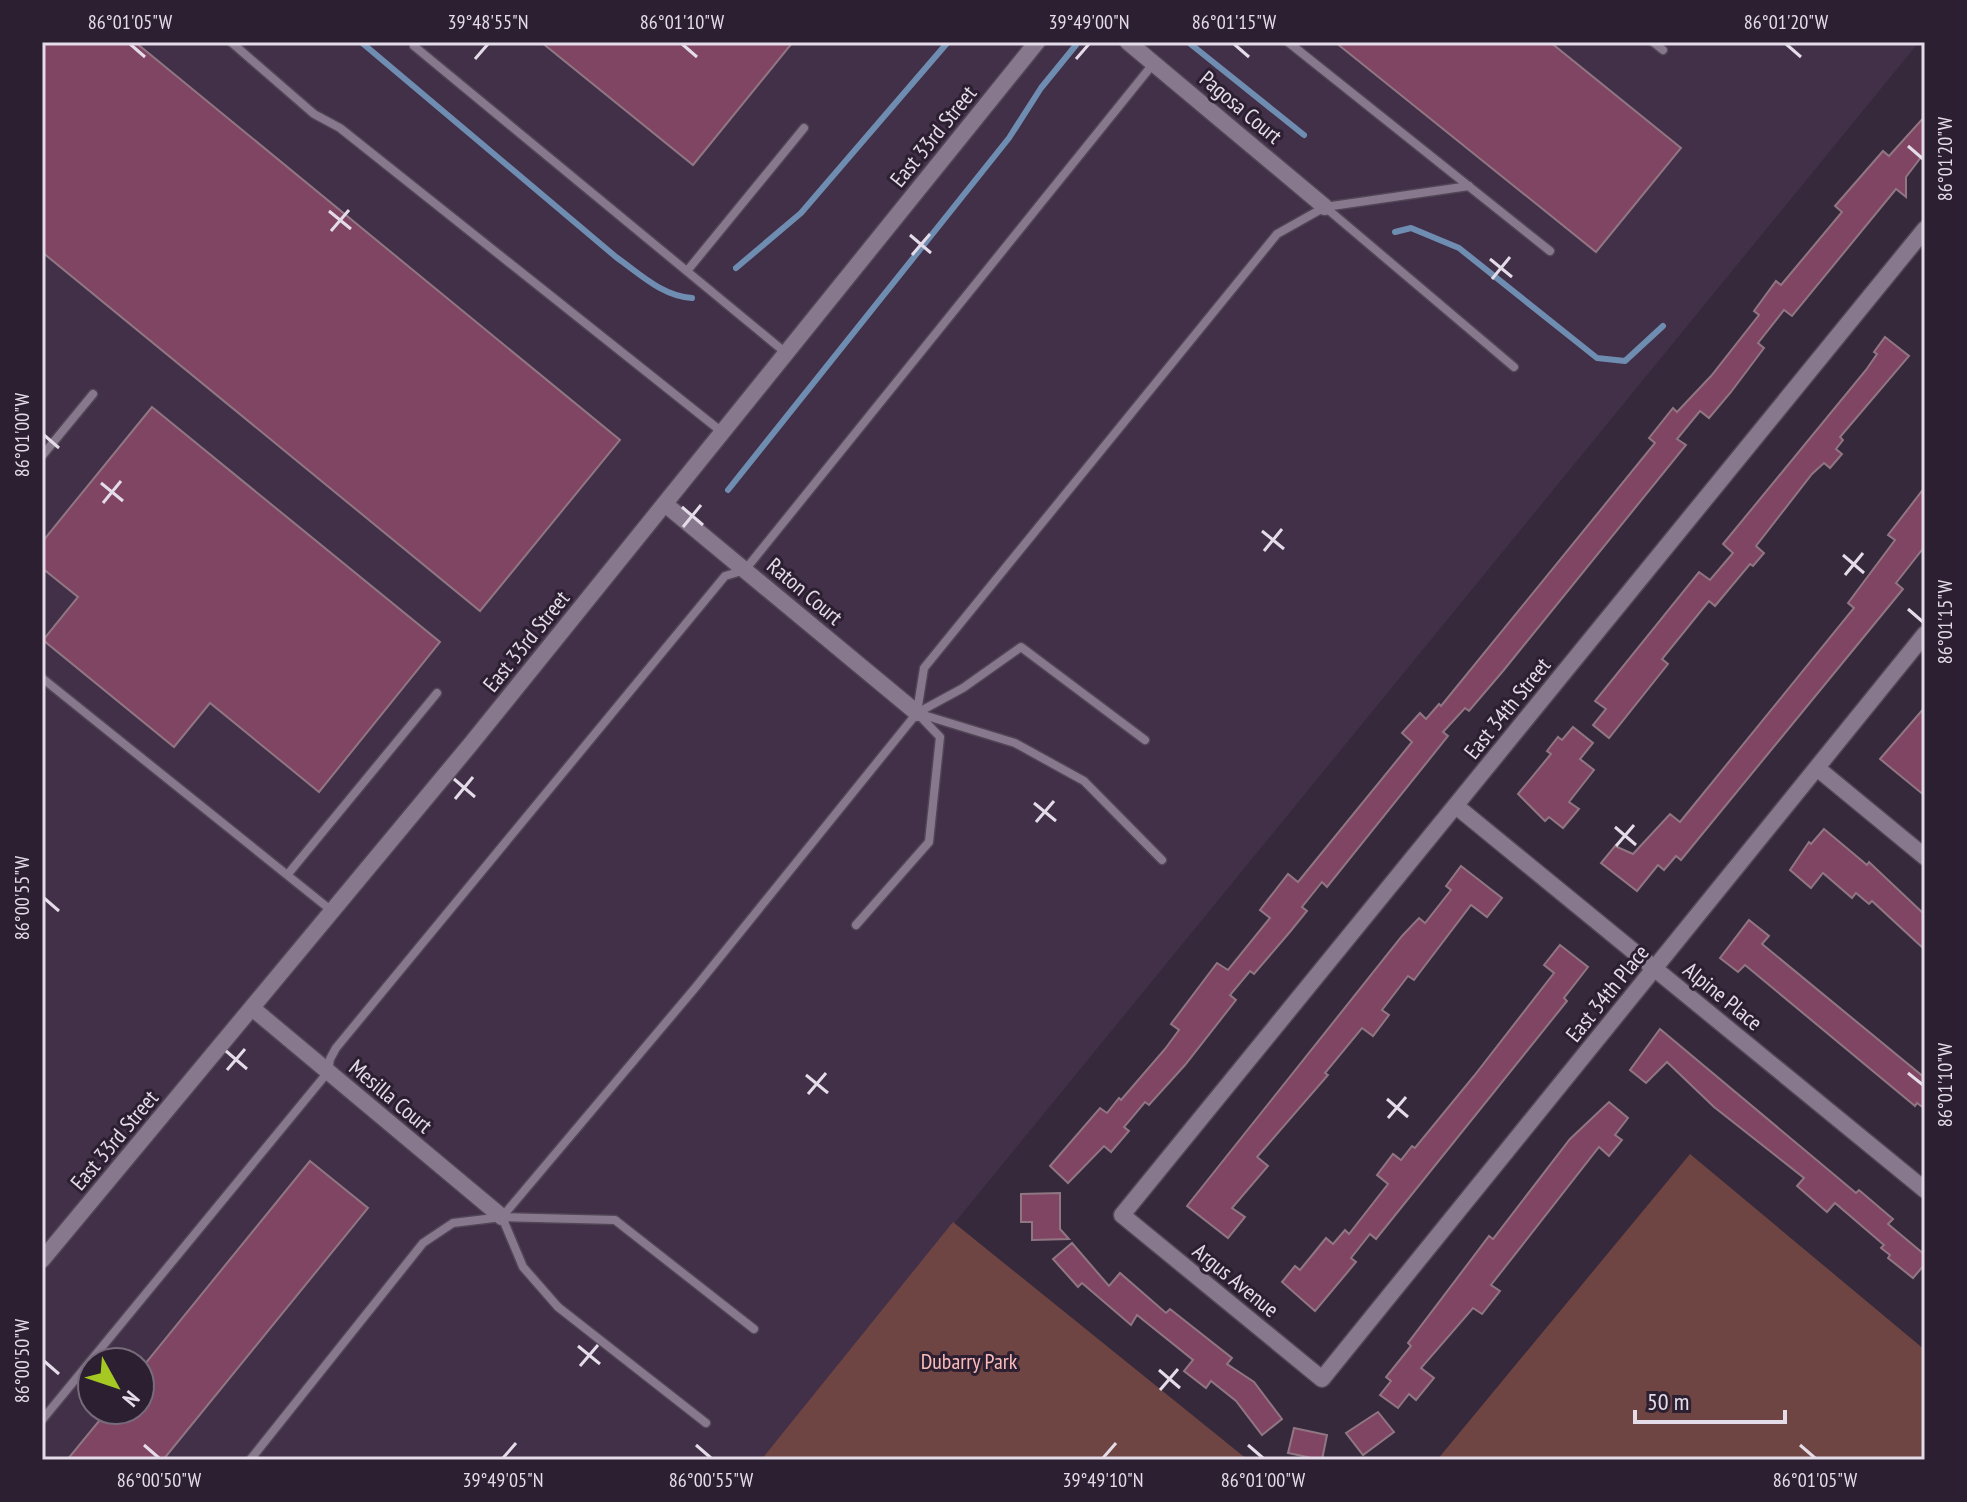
<svg xmlns="http://www.w3.org/2000/svg" width="1967" height="1502" font-family="'PT Sans Narrow',sans-serif">
  <style>
    .built { fill: #423049; fill-rule: evenodd }
    .green { fill: #6f4543 }
    .lines { fill: none; stroke-linecap: round; stroke-linejoin: round }
    .stream { stroke: #6e8db1; stroke-width: 6 }
    .building { fill: #804563; stroke: #907682; stroke-width: 2 }
    .service-casing { stroke: #514655; stroke-width: 11 }
    .minor-casing { stroke: #514655; stroke-width: 19 }
    .service { stroke: #88788e; stroke-width: 8 }
    .minor { stroke: #88788e; stroke-width: 16 }
    .ticks { fill: none; stroke: #e4dce8; stroke-width: 3 }
    .labels { text-anchor: middle; stroke-width: 6; stroke-linejoin: round; paint-order: stroke }
    .street-label { font-size: 22px; fill: #e4dce8; stroke: #2c1f31 }
    .park-label { font-size: 22px; fill: #fbbcb9; stroke: #2c1f31 }
    .neatline { fill: none; stroke: #e4dce8; stroke-width: 3 }
    .ticks-label { font-size: 20px; text-anchor: middle; fill: #e4dce8 }
  </style>
  <rect width="100%" height="100%" fill="#36293b"/>
  <path class="built" d="M 42,42 L 1919,42 L 761,1460 L 42,1460 ZM 92,1362 L 140,1362 L 140,1410 L 92,1410 Z"/>
  <g class="green">
    <polygon points="1690,1154 1925,1350 1925,1460 1437,1460"/>
    <polygon points="953,1222 1248,1460 761,1460"/>
  </g>
  <g class="lines">
    <g class="stream">
      <path d="M 361,42 L 616,257 C 640,274 662,296 692,298"/>
      <polyline points="1188,42 1304,135"/>
      <polyline points="1395,232 1411,228 1459,248 1597,358 1625,361 1663,326"/>
      <polyline points="736,268 801,213 948,42"/>
      <polyline points="728,490 1009,138 1041,88 1076,45"/>
    </g>
  </g>
  <g class="building">
    <polygon points="42,42 135,42 620,440 480,611 42,252"/>
    <polygon points="541,42 793,42 693,165"/>
    <polygon points="1335,42 1550,42 1681,148 1596,252"/>
    <polygon points="1925,116 1925,152 1906,177 1906,197 1896,189 1792,316 1784,310 1758,343 1764,348 1731,392 1709,418 1700,411 1677,439 1686,445 1503,671 1469,711 1465,708 1443,732 1448,736 1327,887 1322,882 1302,907 1307,911 1289,933 1254,974 1250,971 1230,995 1236,1000 1185,1065 1149,1105 1145,1102 1124,1127 1129,1131 1111,1152 1104,1146 1068,1183 1050,1166 1100,1108 1107,1113 1119,1098 1121,1100 1165,1049 1179,1030 1171,1024 1217,963 1228,970 1270,918 1260,910 1277,888 1288,874 1298,882 1412,742 1402,733 1420,713 1426,719 1439,704 1441,706 1655,443 1649,438 1673,408 1677,412 1711,376 1759,315 1754,311 1776,281 1781,285 1842,212 1835,206 1883,151 1889,156"/>
    <polygon points="1885,337 1909,356 1840,437 1843,440 1836,449 1842,454 1830,468 1824,463 1812,474 1756,546 1764,553 1753,566 1750,564 1715,606 1709,601 1662,659 1668,664 1609,738 1593,725 1606,709 1595,701 1699,572 1710,580 1733,553 1723,544 1866,370 1877,354 1874,352"/>
    <polygon points="152,407 440,642 319,792 210,703 174,747 43,640 78,597 42,568 42,542"/>
    <polygon points="1925,487 1925,546 1896,583 1903,589 1681,860 1676,856 1664,870 1658,865 1637,891 1601,863 1615,846 1633,854 1670,814 1680,822 1854,608 1848,603 1895,540 1888,535"/>
    <polygon points="1925,707 1925,796 1880,759"/>
    <polygon points="1573,727 1593,743 1580,759 1594,770 1569,802 1579,809 1563,828 1549,817 1545,821 1518,794 1551,754 1547,751 1558,737 1562,740"/>
    <polygon points="1824,829 1867,865 1869,862 1925,915 1925,950 1872,901 1869,904 1856,893 1852,898 1823,873 1811,888 1790,870 1809,842 1811,844"/>
    <polygon points="1461,866 1502,898 1487,917 1471,905 1414,980 1408,976 1382,1010 1389,1015 1373,1036 1362,1028 1325,1073 1328,1075 1257,1157 1268,1166 1232,1208 1245,1217 1228,1238 1187,1206 1402,936 1419,918 1425,923 1451,890 1446,886"/>
    <polygon points="1749,920 1769,936 1762,944 1925,1078 1925,1109 1917,1103 1915,1106 1745,965 1738,972 1720,958"/>
    <polygon points="1560,945 1588,967 1564,998 1567,1001 1376,1239 1370,1234 1351,1258 1356,1262 1315,1311 1282,1282 1295,1266 1300,1270 1326,1238 1333,1244 1345,1230 1349,1234 1388,1184 1377,1175 1393,1154 1401,1160 1412,1146 1415,1148 1474,1076 1554,973 1544,965"/>
    <polygon points="1660,1029 1856,1193 1859,1190 1893,1219 1888,1224 1925,1255 1925,1264 1913,1278 1888,1258 1890,1255 1881,1248 1884,1245 1835,1203 1827,1212 1797,1186 1804,1178 1714,1107 1667,1062 1646,1083 1630,1070"/>
    <polygon points="1609,1102 1628,1118 1615,1135 1622,1140 1609,1156 1599,1147 1491,1285 1500,1291 1482,1314 1473,1308 1421,1368 1434,1378 1416,1400 1409,1394 1398,1408 1380,1395 1391,1381 1386,1377 1411,1346 1408,1343 1489,1236 1493,1239 1570,1139"/>
    <polygon points="310,1161 368,1208 163,1460 67,1460 108,1410 140,1410 140,1370"/>
    <polygon points="1060,1193 1060,1229 1069,1239 1032,1240 1032,1222 1021,1222 1021,1194"/>
    <polygon points="1072,1243 1109,1286 1120,1273 1166,1313 1170,1309 1232,1358 1227,1364 1254,1382 1282,1419 1262,1435 1236,1401 1211,1381 1206,1388 1184,1371 1193,1360 1137,1315 1131,1325 1082,1283 1078,1287 1053,1259"/>
    <polygon points="1378,1412 1394,1432 1363,1455 1346,1433"/>
    <polygon points="1294,1428 1327,1435 1322,1460 1288,1453"/>
  </g>
  <g class="lines">
    <g class="service-casing">
      <g id="service">
        <polyline points="231,42 314,114 340,128 722,432"/>
        <polyline points="1288,42 1550,251"/>
        <polyline points="1653,42 1663,50"/>
        <polyline points="414,46 786,353"/>
        <polyline points="1325,207 1514,367"/>
        <polyline points="687,271 804,128"/>
        <polyline points="42,456 93,394"/>
        <polyline points="42,678 332,911"/>
        <polyline points="917,712 924,668 1277,234 1325,207 1469,186"/>
        <polyline points="917,713 1015,743 1084,781 1162,860"/>
        <polyline points="917,713 963,688 1021,647 1145,740"/>
        <polyline points="288,874 437,693"/>
        <polyline points="502,1217 695,988 917,713 940,737 929,842 856,925"/>
        <polyline points="502,1217 523,1267 558,1307 706,1423"/>
        <polyline points="42,1420 328,1072 330,1059 336,1048 725,576 745,570 1153,64"/>
        <polyline points="250,1460 423,1243 453,1223 502,1217 615,1220 754,1329"/>
      </g>
    </g>
    <g class="minor-casing">
      <g id="minor">
        <polyline points="1128,42 1325,207"/>
        <polyline points="1925,229 1122,1215 1322,1379 1925,634"/>
        <polyline points="665,504 917,713"/>
        <polyline points="1817,768 1925,857"/>
        <polyline points="1456,806 1925,1190"/>
        <polyline points="252,1008 502,1217"/>
        <polyline points="42,1260 470,745 1037,42"/>
      </g>
    </g>
    <use href="#service" class="service"/>
    <use href="#minor" class="minor"/>
  </g>
  <path class="ticks" d="M 130,44 L 145,57M 682,44 L 697,57M 1234,44 L 1249,57M 1786,44 L 1801,57M 475,59 L 488,44M 1076,59 L 1089,44M 1908,146 L 1923,159M 329,211 L 351,229M 331,231 L 349,210M 910,235 L 931,253M 912,255 L 930,234M 1490,259 L 1512,277M 1492,279 L 1510,257M 44,435 L 59,448M 101,483 L 123,501M 103,503 L 121,481M 682,507 L 703,525M 683,527 L 701,505M 1262,531 L 1284,549M 1264,551 L 1282,529M 1843,555 L 1864,573M 1845,575 L 1863,553M 1908,609 L 1923,622M 454,779 L 475,797M 455,799 L 473,777M 1034,803 L 1056,821M 1036,822 L 1054,801M 1615,827 L 1636,845M 1616,846 L 1634,825M 44,898 L 59,911M 226,1051 L 247,1069M 227,1070 L 245,1049M 1908,1073 L 1923,1085M 806,1075 L 828,1093M 808,1094 L 826,1073M 1387,1099 L 1408,1117M 1388,1118 L 1406,1097M 578,1346 L 600,1364M 44,1361 L 59,1374M 580,1366 L 598,1345M 1159,1370 L 1180,1388M 1160,1390 L 1178,1369M 144,1445 L 159,1458M 696,1445 L 711,1458M 1248,1445 L 1263,1458M 1800,1445 L 1815,1458M 503,1458 L 516,1443M 1103,1458 L 1116,1443"/>
  <g class="labels">
    <g class="street-label">
      <text transform="translate(1241 107) rotate(40)" y="8">Pagosa Court</text>
      <text transform="translate(933 136) rotate(-51)" y="8">East 33rd Street</text>
      <text transform="translate(805 591) rotate(40)" y="8">Raton Court</text>
      <text transform="translate(526 641) rotate(-51)" y="8">East 33rd Street</text>
      <text transform="translate(1507 708) rotate(-51)" y="8">East 34th Street</text>
      <text transform="translate(1607 993) rotate(-51)" y="8">East 34th Place</text>
      <text transform="translate(1723 996) rotate(39)" y="8">Alpine Place</text>
      <text transform="translate(391 1096) rotate(40)" y="8">Mesilla Court</text>
      <text transform="translate(114 1140) rotate(-50)" y="8">East 33rd Street</text>
      <text transform="translate(1236 1280) rotate(39)" y="8">Argus Avenue</text>
    </g>
    <g class="park-label">
      <text x="969" y="1369">Dubarry Park</text>
    </g>
  </g>
  <rect width="1967" height="1502" fill="none" stroke="#2c1f31" stroke-width="88"/>
  <g transform="translate(116 1386) rotate(130)"><circle r="38" fill="#2c1f31" stroke="#766b7a" stroke-width="2"/>
  <path d="M0-6L14 30L0 20L-14 30Z" fill="#a5c823"/>
  <text y="-12" font-size="22" font-weight="bold" text-anchor="middle" fill="#e4dce8">N</text>
  </g>
  <path d="M1635 1410v12h150v-12" fill="none" stroke="#e4dce8" stroke-width="4"/>
  <text x="1647" y="1410" font-size="24" fill="#e4dce8" stroke="#2c1f31" stroke-width="6" paint-order="stroke">50 m</text>
  <rect x="44" y="44" width="1879" height="1414" class="neatline"/>
  <g class="ticks-label">
    <text x="130" y="29">86°01'05"W</text>
    <text x="488" y="29">39°48'55"N</text>
    <text x="682" y="29">86°01'10"W</text>
    <text x="1089" y="29">39°49'00"N</text>
    <text x="1234" y="29">86°01'15"W</text>
    <text x="1786" y="29">86°01'20"W</text>
    <text transform="translate(1945 159) rotate(-90)" y="7">86°01'20"W</text>
    <text transform="translate(22 435) rotate(-90)" y="7">86°01'00"W</text>
    <text transform="translate(1945 622) rotate(-90)" y="7">86°01'15"W</text>
    <text transform="translate(22 898) rotate(-90)" y="7">86°00'55"W</text>
    <text transform="translate(1945 1085) rotate(-90)" y="7">86°01'10"W</text>
    <text transform="translate(22 1361) rotate(-90)" y="7">86°00'50"W</text>
    <text x="159" y="1487">86°00'50"W</text>
    <text x="503" y="1487">39°49'05"N</text>
    <text x="711" y="1487">86°00'55"W</text>
    <text x="1103" y="1487">39°49'10"N</text>
    <text x="1263" y="1487">86°01'00"W</text>
    <text x="1815" y="1487">86°01'05"W</text>
  </g>
</svg>
